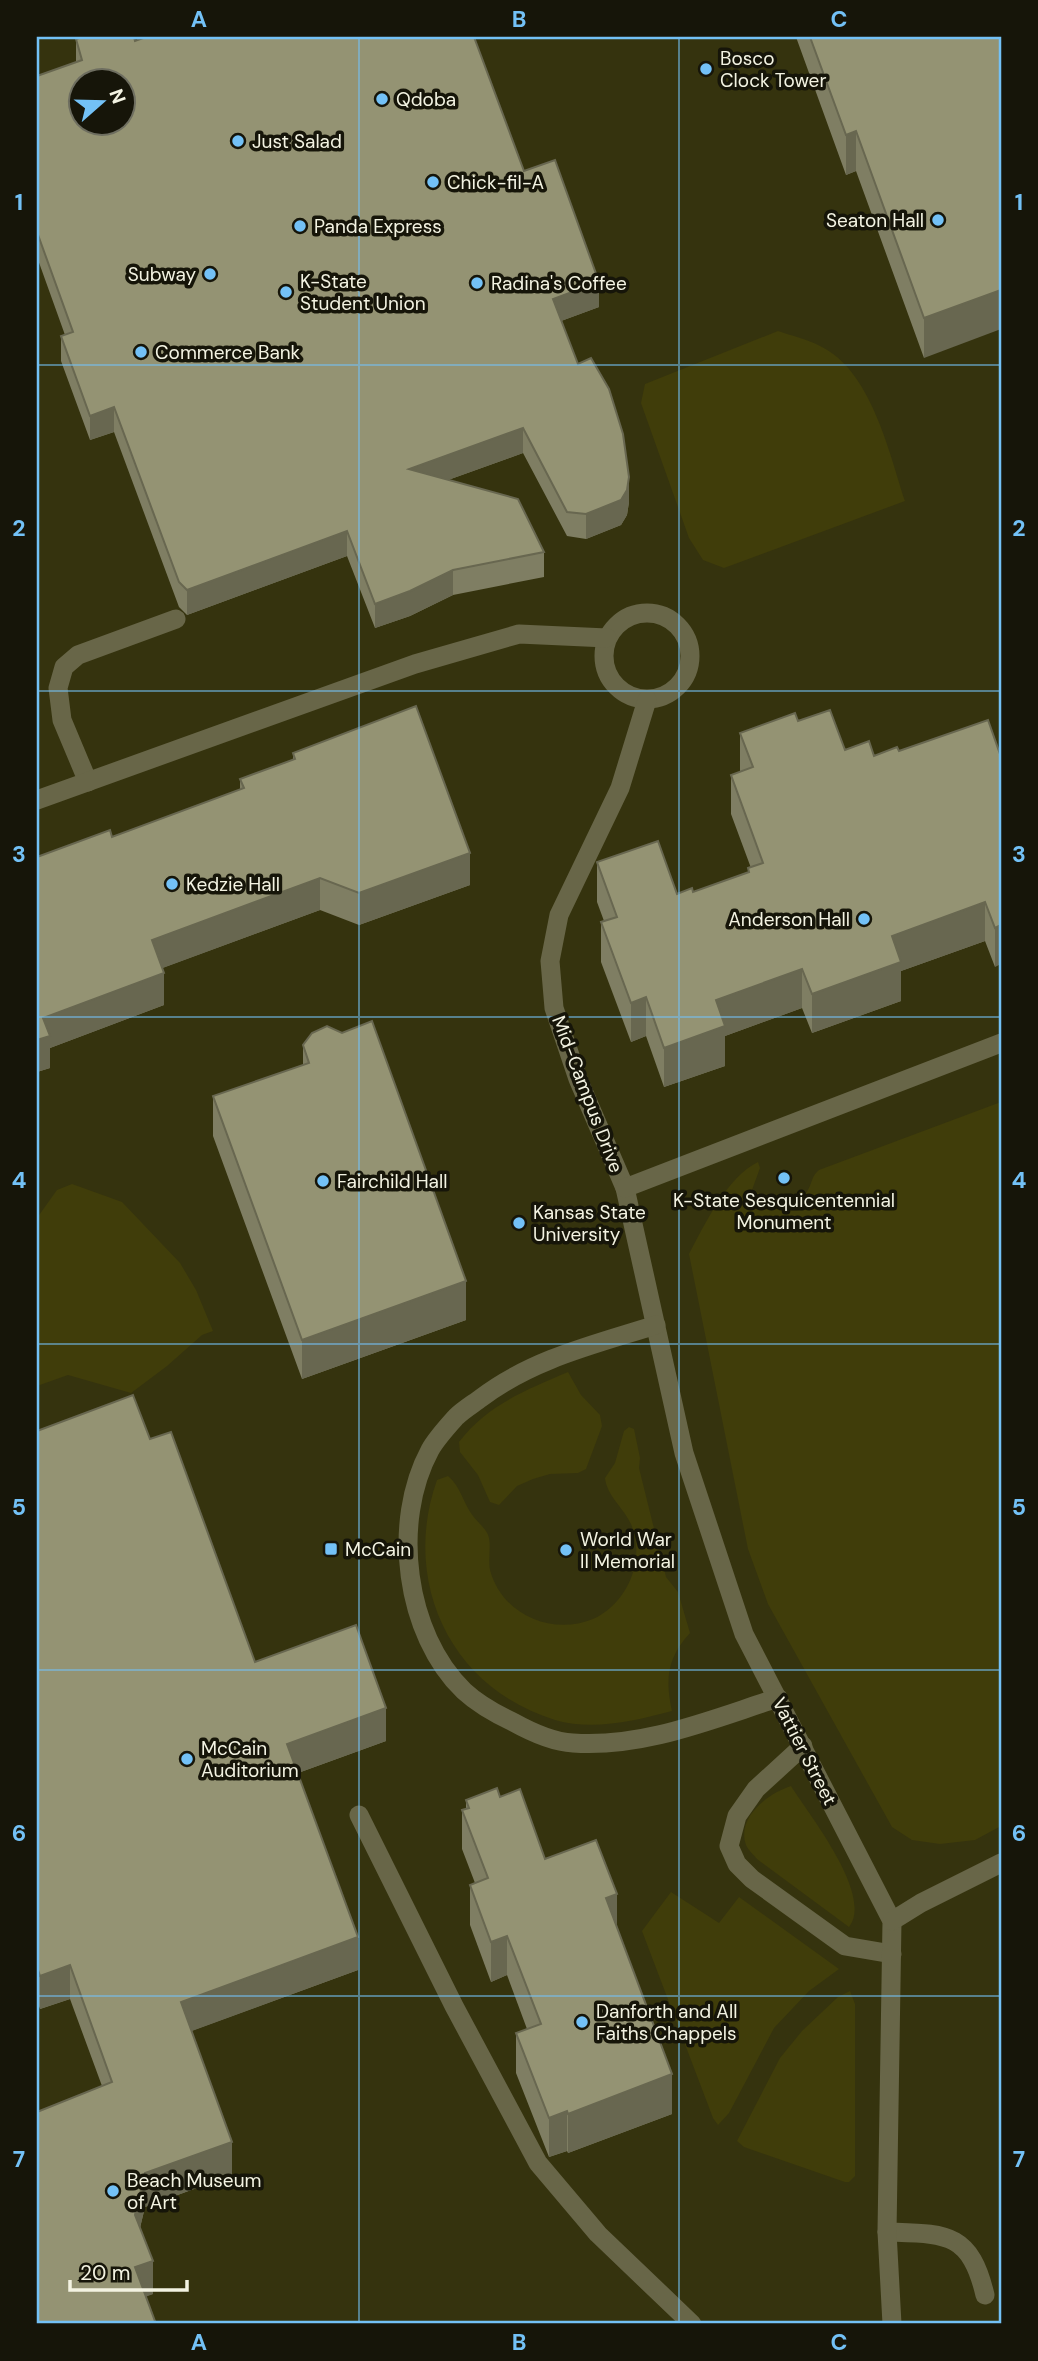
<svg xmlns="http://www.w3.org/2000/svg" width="1038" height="2361" font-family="'DM Sans',sans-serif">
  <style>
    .built { fill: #35330e; fill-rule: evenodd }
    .green { fill: #403d0a }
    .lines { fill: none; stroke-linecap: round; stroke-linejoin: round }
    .service { stroke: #686648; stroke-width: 19 }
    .minor { stroke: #686648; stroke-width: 19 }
    .wall { fill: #7f7e63 }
    .shaded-wall { fill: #686750 }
    .building { fill: #949373; stroke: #686750; stroke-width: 2; fill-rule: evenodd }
    .grid { fill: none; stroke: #73c1f6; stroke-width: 2; stroke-opacity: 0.55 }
    .poi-dot { fill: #73c1f6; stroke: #161509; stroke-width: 2.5 }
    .labels { text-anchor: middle; stroke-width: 7; stroke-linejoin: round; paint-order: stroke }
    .poi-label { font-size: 19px; fill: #f3f3e2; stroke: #161509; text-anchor: start }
    .street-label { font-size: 19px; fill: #f3f3e2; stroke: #161509 }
    .neatline { fill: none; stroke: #73c1f6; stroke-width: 2.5 }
    .grid-label { font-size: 23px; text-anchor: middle; font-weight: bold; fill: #73c1f6 }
  </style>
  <rect width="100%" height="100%" fill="#2f2d11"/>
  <path class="built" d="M 37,37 L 1001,37 L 1001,2324 L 37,2324 ZM 80,80 L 122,80 L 122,122 L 80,122 Z"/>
  <g class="green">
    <path d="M 778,331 C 792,336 807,339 820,346 C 871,370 889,452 905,501 L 724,568 L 703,560 L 689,538 L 641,403 L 645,384 Z"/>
    <path d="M 1001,1102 L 1001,1826 L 975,1840 L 940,1844 L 912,1840 L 892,1827 L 768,1604 L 748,1549 L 689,1254 C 705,1224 727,1177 758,1162 L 760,1168 L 752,1190 C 760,1193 765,1199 772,1202 C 784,1208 802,1202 808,1190 C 813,1181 811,1177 819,1170 Z"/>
    <polygon points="72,1184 122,1202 180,1263 196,1290 213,1331 202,1335 167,1366 131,1393 68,1375 37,1386 37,1218 57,1190"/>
    <path d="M 568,1372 L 581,1395 L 600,1415 L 602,1426 L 586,1469 L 578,1473 L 550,1474 L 533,1479 L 517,1486 L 499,1505 L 490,1502 L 478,1475 L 460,1452 L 459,1442 C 487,1405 526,1390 568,1372 Z"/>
    <path d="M 629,1427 L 634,1429 L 640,1458 L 639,1468 L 666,1577 L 678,1592 L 690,1633 C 667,1658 665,1679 672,1711 C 634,1721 593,1731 555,1720 C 450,1688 401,1581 437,1480 L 448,1476 C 461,1487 463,1503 473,1516 C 478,1523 487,1529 489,1538 C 491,1548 488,1560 490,1570 C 502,1615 552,1636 593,1619 C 628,1603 646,1559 631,1524 C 623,1507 607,1496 605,1478 L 615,1463 L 624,1431 Z"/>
    <path d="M 791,1786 C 809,1815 874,1895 849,1927 L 757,1859 C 754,1855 748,1850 746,1845 C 736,1817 769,1793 791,1786 Z"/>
    <polygon points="671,1892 719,1923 739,1897 839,1969 809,1991 774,2028 729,2113 718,2125 713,2118 642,1931"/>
    <polygon points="850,1991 855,2004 855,2176 849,2182 845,2182 744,2147 737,2141 780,2058 802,2031 838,1997"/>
  </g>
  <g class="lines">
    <g class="service">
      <polyline points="88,782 62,720 58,688 64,667 78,655 176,619"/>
      <polyline points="803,1746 756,1789 737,1816 729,1846 737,1864 752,1879 845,1946 892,1954"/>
      <polyline points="359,1815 454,2006 538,2163 598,2234 692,2324"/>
      <path d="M 887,2232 C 945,2234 970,2231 985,2295"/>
    </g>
    <g class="minor">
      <circle cx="647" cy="656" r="43"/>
      <polyline points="647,700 620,788 559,915 550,961 554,1008 578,1079 625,1188 684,1453 744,1634 892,1921 887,2232 892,2324"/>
      <polyline points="37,800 415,664 519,634 607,638"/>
      <polyline points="625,1188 1001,1043"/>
      <path d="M 656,1325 C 596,1344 532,1359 481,1398 C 473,1404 463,1410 456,1417 C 447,1427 436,1439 430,1450 C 391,1522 405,1634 464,1691 C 478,1704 496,1714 513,1722 C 531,1732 552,1742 573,1743 C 644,1748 712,1719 778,1698"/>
      <polyline points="892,1921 921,1903 1001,1863"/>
    </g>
  </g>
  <g class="wall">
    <polygon points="796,37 1001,37 924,358 856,171 846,175"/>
    <polygon points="76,39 135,41 524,171 599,307 561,321 629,502 627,515 621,525 586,539 567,536 523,453 448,480 544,552 544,577 453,595 410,616 375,628 347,556 187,615 179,607 114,432 90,440 61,361 61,336 65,335 37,257 37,76 76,62"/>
    <polygon points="798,721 845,750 874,756 899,751 1001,757 995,967 985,941 901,971 901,1001 812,1033 802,1008 725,1036 725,1066 664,1087 646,1036 631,1042 601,962 601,922 604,921 597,902 597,862 677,894 693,892 748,872 748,868 751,868 731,814 731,775 740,772 740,733"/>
    <polygon points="293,753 470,885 359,925 320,910 162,968 164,1005 50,1048 50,1068 37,1072 37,857 112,837 240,790 240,779 293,760"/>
    <polygon points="303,1045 466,1320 302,1379 213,1136 213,1096 303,1065"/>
    <polygon points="37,1431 150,1439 255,1662 386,1741 298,1773 358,1970 191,2031 232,2175 145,2207 140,2228 153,2294 37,2324 102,2086 70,1999 40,2009 37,2001"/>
    <polygon points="500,1797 545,1859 617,1927 672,2114 568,2153 567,2151 549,2157 516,2073 516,2033 527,2029 507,1975 491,1982 470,1925 470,1885 475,1883 462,1849 462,1810 466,1809 466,1800"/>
  </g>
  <g class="shaded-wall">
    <polygon points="856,131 856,171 846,175 846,135"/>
    <polygon points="599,282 599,307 553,324 553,299"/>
    <polygon points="1001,290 1001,329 924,358 924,318"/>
    <polygon points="114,407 114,432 90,440 90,416"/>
    <polygon points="523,428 523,453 409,494 409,469"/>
    <polygon points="629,477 629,502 627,515 621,525 586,539 586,514"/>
    <polygon points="347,531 347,556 187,615 187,590"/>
    <polygon points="453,570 453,595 410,616 375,628 375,604"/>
    <polygon points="470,853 470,885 359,925 359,893"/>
    <polygon points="320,878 320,910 152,972 152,940"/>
    <polygon points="985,902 985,941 901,971 901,1001 812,1033 812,994 892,936"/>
    <polygon points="1001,925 1001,964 995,967 995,928"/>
    <polygon points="802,969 802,1008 725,1036 725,1066 664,1087 664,1048 716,1000"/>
    <polygon points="164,973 164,1005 50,1048 50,1068 37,1072 37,1040 43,1018"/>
    <polygon points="646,997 646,1036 631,1042 631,1003"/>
    <polygon points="466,1281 466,1320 302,1379 302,1340"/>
    <polygon points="386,1708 386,1741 287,1777 287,1744"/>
    <polygon points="617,1894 617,1934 606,1898"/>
    <polygon points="507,1936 507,1975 491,1982 491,1942"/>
    <polygon points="358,1937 358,1970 181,2035 181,2002"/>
    <polygon points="70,1965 70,1999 40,2009 40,1976"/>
    <polygon points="672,2074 672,2114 568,2153 568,2114"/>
    <polygon points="567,2111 567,2151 549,2157 549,2118"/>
    <polygon points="232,2142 232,2175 145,2207 135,2248 135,2215 145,2173"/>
    <polygon points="153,2261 153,2294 135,2301 135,2267"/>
  </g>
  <g class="building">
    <path d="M 82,37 L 134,37 L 135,41 L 146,37 L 474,37 L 524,171 L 555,160 L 599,282 L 553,299 L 578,364 L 591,358 L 609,389 L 623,434 L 629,477 L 627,490 L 621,500 L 586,514 L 567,512 L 523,428 L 409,469 L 518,499 L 544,552 L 453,570 L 410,591 L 375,604 L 347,531 L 187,590 L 179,582 L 114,407 L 90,416 L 61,336 L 73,332 L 37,232 L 37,76 L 82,60 L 76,39 ZM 80,80 L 122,80 L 122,122 L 80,122 Z"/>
    <polygon points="810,37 1001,37 1001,290 924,318 856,131 846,135"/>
    <polygon points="416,706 470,853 359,893 320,878 152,940 164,973 43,1018 50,1036 37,1040 37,857 110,830 112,837 244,788 240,779 295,759 293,753"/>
    <polygon points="830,710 845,750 869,741 874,756 897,747 899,751 988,720 1001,757 1001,925 995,928 985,902 892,936 901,962 812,994 802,969 716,1000 725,1026 664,1048 646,997 631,1003 601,922 617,917 597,862 658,841 677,894 692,888 693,892 749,872 748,868 763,863 731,775 753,767 740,733 795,713 798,721"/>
    <polygon points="372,1021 466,1281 302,1340 213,1096 309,1063 303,1045 312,1033 327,1026 342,1033"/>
    <polygon points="133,1395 150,1439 171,1432 255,1662 356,1625 386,1708 287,1744 358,1937 181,2002 232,2142 145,2173 135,2215 153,2261 135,2267 156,2324 37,2324 37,2112 112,2082 70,1965 40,1976 37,1967 37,1431"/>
    <polygon points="497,1788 500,1797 520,1789 545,1859 596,1840 617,1894 606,1898 672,2074 568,2114 567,2111 549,2118 516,2033 541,2024 507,1936 491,1942 470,1885 488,1878 462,1810 469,1808 466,1800"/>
  </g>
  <path class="grid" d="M 359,37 L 359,2324M 679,37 L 679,2324M 37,365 L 1001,365M 37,691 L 1001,691M 37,1017 L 1001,1017M 37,1344 L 1001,1344M 37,1670 L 1001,1670M 37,1996 L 1001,1996"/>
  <g class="poi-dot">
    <circle cx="706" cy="69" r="7"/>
    <circle cx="382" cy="99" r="7"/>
    <circle cx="238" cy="141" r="7"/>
    <circle cx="433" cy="182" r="7"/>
    <circle cx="938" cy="220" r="7"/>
    <circle cx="300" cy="226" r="7"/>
    <circle cx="210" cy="274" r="7"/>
    <circle cx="477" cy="283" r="7"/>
    <circle cx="286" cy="292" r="7"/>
    <circle cx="141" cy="352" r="7"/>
    <circle cx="172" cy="884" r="7"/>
    <circle cx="864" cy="919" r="7"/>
    <circle cx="784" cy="1178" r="7"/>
    <circle cx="323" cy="1181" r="7"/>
    <circle cx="519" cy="1223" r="7"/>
    <rect x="324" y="1542" width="14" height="14" rx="3.5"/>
    <circle cx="566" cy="1550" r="7"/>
    <circle cx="187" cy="1759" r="7"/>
    <circle cx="582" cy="2022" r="7"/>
    <circle cx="113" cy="2191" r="7"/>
  </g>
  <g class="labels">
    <g class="poi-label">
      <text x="720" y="65">Bosco<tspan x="720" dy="22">Clock Tower</tspan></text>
      <text x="396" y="106">Qdoba</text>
      <text x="252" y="148">Just Salad</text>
      <text x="447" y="189">Chick-fil-A</text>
      <text x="924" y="227" text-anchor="end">Seaton Hall</text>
      <text x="314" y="233">Panda Express</text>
      <text x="196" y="281" text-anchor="end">Subway</text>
      <text x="300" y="288">K-State<tspan x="300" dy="22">Student Union</tspan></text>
      <text x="491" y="290">Radina's Coffee</text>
      <text x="155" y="359">Commerce Bank</text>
      <text x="186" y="891">Kedzie Hall</text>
      <text x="850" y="926" text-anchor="end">Anderson Hall</text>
      <text x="337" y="1188">Fairchild Hall</text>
      <text x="784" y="1207" text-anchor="middle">K-State Sesquicentennial<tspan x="784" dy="22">Monument</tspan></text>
      <text x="533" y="1219">Kansas State<tspan x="533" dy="22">University</tspan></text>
      <text x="580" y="1546">World War<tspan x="580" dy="22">II Memorial</tspan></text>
      <text x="345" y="1556">McCain</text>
      <text x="201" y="1755">McCain<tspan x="201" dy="22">Auditorium</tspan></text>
      <text x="596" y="2018">Danforth and All<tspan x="596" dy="22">Faiths Chappels</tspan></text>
      <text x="127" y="2187">Beach Museum<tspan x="127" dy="22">of Art</tspan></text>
    </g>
    <g class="street-label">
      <text transform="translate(588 1094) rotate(69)" y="7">Mid-Campus Drive</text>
      <text transform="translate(805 1751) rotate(63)" y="7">Vattier Street</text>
    </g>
  </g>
  <rect width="1038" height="2361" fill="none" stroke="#161509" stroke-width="77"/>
  <g transform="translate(102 102) rotate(70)"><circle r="33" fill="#161509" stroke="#6e6e60" stroke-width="2"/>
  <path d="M0-5L12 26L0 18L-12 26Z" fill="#73c1f6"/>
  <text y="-10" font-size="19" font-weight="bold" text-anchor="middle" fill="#f3f3e2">N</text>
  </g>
  <path d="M70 2280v10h117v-10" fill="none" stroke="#f3f3e2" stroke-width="3.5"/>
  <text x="80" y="2280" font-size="21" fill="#f3f3e2" stroke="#161509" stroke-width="5" paint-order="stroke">20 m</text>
  <rect x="38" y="38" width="962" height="2284" class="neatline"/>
  <g class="grid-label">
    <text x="199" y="27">A</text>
    <text x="519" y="27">B</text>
    <text x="839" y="27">C</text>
    <text x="19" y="210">1</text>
    <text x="1019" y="210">1</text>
    <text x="19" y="536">2</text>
    <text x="1019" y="536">2</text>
    <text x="19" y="862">3</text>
    <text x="1019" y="862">3</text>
    <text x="19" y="1188">4</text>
    <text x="1019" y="1188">4</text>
    <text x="19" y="1515">5</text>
    <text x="1019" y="1515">5</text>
    <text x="19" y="1841">6</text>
    <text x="1019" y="1841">6</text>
    <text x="19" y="2167">7</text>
    <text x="1019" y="2167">7</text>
    <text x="199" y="2350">A</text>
    <text x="519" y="2350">B</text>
    <text x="839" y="2350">C</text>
  </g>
</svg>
